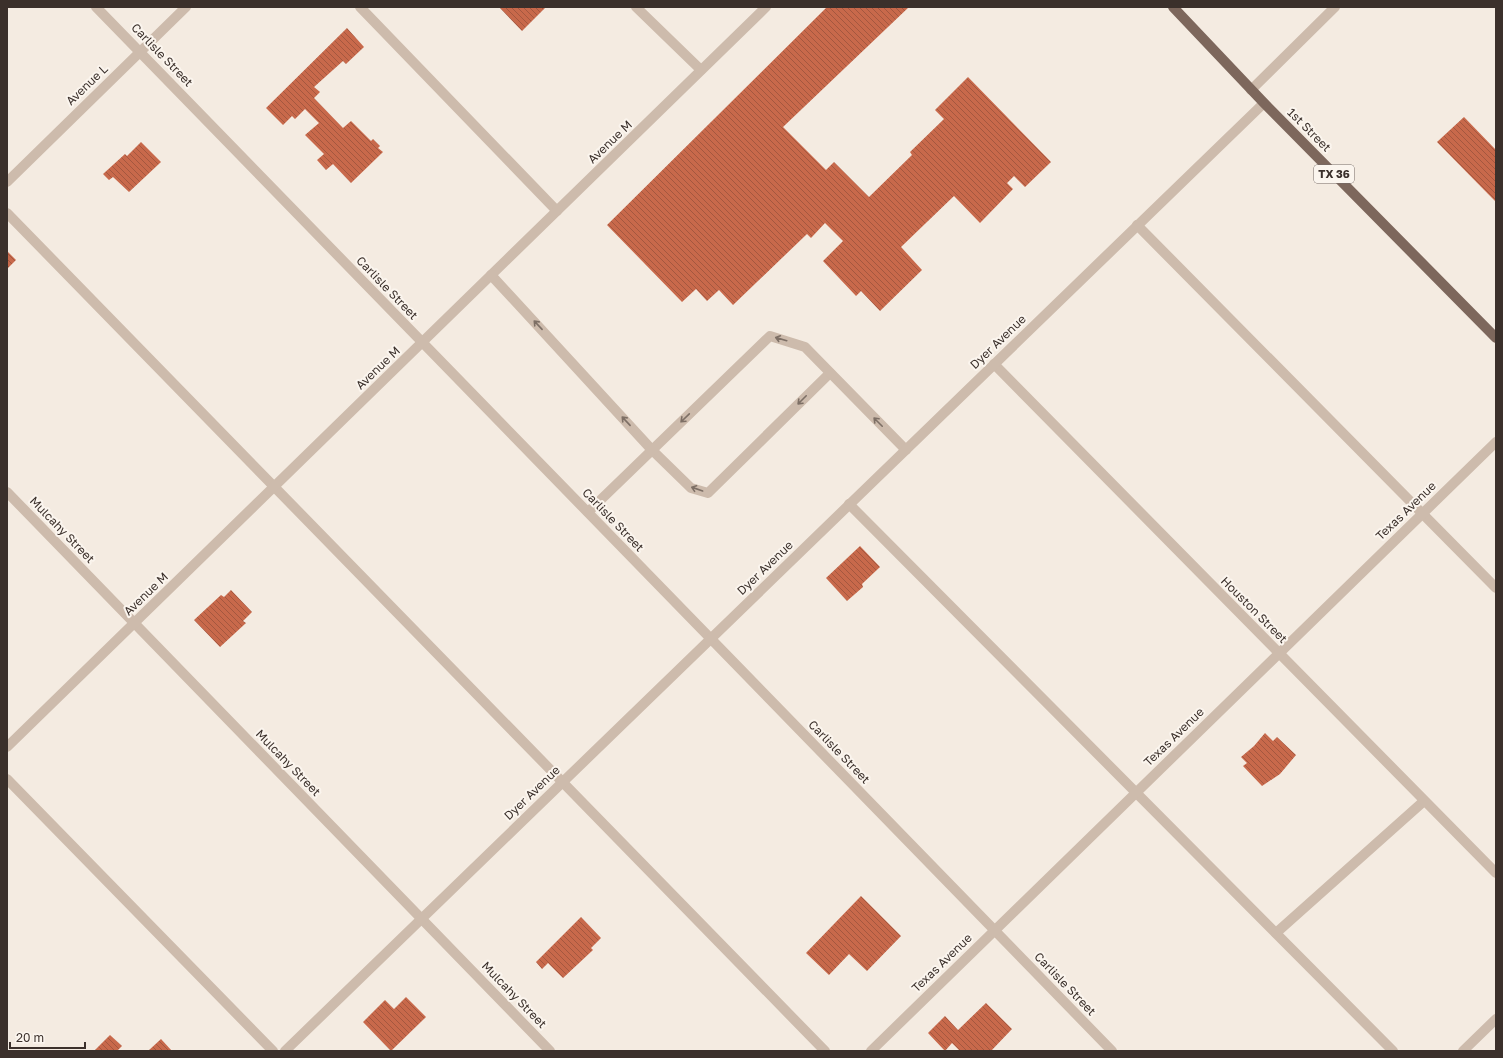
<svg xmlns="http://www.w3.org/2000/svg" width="1503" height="1058" font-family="'Golos Text',sans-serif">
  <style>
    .building { fill: url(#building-back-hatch) }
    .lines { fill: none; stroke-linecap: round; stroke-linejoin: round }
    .lane { stroke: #cdbbac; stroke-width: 10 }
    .street { stroke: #cdbbac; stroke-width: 10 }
    .primary { stroke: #7d675c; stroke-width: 10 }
    .oneway { stroke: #7d6f65 }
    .labels { text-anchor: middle; stroke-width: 4; stroke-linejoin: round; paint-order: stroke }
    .shield { fill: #fbf5ee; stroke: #756b66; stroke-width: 1 }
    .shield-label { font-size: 11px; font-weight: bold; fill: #3b302b }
    .street-label { font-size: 12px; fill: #3b302b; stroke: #fbf5ee }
  </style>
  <defs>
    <pattern id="building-back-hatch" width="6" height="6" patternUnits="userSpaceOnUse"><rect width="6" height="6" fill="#c8694b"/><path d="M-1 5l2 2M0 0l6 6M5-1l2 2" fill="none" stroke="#a4573f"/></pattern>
  </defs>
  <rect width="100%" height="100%" fill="#f4ebe1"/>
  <g class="building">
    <polygon points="499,7 546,7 522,31"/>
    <polygon points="827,7 909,7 783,127 826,170 834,162 869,197 912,155 910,152 944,119 935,110 968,77 1051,162 1025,187 1014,176 1007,183 1013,189 980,223 954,196 901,247 922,270 880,311 861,291 856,296 823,261 843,241 825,223 811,238 807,234 733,305 719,290 707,301 696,289 682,302 607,225"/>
    <polygon points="347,28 364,47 346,64 343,61 314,87 320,92 314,98 343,128 351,121 371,141 373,139 380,146 378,148 383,152 351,183 333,164 326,170 317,160 324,154 305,135 319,123 305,109 295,119 292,116 283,125 266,108"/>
    <polygon points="1464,117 1496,150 1496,202 1437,142"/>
    <polygon points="141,142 161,162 129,192 113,177 109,180 103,174 125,154 127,156"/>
    <polygon points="7,251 16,260 7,269"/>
    <polygon points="860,546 880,567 862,584 863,587 847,601 826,578"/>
    <polygon points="231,590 252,612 243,621 246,623 220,647 194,620 221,595 224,597"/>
    <polygon points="1265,733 1273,741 1277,737 1296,755 1280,774 1262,786 1243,766 1247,763 1241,757 1254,746"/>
    <polygon points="861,896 901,936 867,971 849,954 829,975 806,953"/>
    <polygon points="581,917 601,938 591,948 593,950 563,978 548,963 542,969 536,962"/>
    <polygon points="406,997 426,1017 391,1051 363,1022 385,1000 394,1009"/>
    <polygon points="986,1003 1012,1029 991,1051 960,1051 952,1043 945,1051 928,1033 945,1016 958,1030"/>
    <polygon points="110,1035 122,1046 117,1051 94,1051"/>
    <polygon points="161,1039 172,1051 148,1051"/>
  </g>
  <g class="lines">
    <g class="lane">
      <polyline points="360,7 557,211"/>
      <polyline points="1251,90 1335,7"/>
      <polyline points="7,213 825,1051"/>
      <polyline points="1137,225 1496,588"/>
      <polyline points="491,275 652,450 691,488 708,493 830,373"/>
      <polyline points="849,504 1393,1051"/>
      <polyline points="588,512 770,336 805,347 906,450"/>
      <polyline points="7,779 273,1051"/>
      <polyline points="1276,933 1424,801"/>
    </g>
    <g class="street">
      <polyline points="96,7 1112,1051"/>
      <polyline points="636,7 701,70"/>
      <polyline points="7,182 186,7"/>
      <polyline points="994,364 1496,873"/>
      <polyline points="7,492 550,1051"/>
      <polyline points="7,747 766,7"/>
      <polyline points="285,1051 1264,103"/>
      <polyline points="871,1051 1496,442"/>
      <polyline points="1463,1051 1496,1019"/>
    </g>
    <polyline class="primary" points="1173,7 1264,103 1496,338"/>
  </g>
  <defs><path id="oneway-shaft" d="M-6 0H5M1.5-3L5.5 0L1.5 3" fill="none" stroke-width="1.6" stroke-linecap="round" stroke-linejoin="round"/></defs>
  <g class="oneway">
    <use href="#oneway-shaft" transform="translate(538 325) rotate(-133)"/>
    <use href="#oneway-shaft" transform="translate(781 339) rotate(-164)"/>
    <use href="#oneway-shaft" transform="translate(802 400) rotate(135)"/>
    <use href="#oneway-shaft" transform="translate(685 418) rotate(136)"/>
    <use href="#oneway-shaft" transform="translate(626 421) rotate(-133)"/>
    <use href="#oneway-shaft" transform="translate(878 422) rotate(-135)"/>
    <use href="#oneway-shaft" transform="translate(697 489) rotate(-161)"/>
  </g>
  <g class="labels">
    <rect class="shield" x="1314" y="165" width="40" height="18" rx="3"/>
    <g class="shield-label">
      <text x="1334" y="178">TX 36</text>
    </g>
    <g class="street-label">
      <text transform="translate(162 55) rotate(46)" y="4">Carlisle Street</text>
      <text transform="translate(87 85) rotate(-44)" y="4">Avenue L</text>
      <text transform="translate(1309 130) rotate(45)" y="4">1st Street</text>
      <text transform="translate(610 142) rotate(-44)" y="4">Avenue M</text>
      <text transform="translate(387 288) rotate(46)" y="4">Carlisle Street</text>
      <text transform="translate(998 342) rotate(-44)" y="4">Dyer Avenue</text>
      <text transform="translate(378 368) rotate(-44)" y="4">Avenue M</text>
      <text transform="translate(1406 511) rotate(-44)" y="4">Texas Avenue</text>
      <text transform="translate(613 520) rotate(46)" y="4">Carlisle Street</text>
      <text transform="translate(62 530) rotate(46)" y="4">Mulcahy Street</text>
      <text transform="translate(765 568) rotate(-44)" y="4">Dyer Avenue</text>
      <text transform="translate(146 594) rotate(-44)" y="4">Avenue M</text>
      <text transform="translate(1254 610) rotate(45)" y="4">Houston Street</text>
      <text transform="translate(1174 737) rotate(-44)" y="4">Texas Avenue</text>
      <text transform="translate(839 752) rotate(46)" y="4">Carlisle Street</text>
      <text transform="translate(288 763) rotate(46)" y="4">Mulcahy Street</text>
      <text transform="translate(532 793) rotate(-44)" y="4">Dyer Avenue</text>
      <text transform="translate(942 963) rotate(-44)" y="4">Texas Avenue</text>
      <text transform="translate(1065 984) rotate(46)" y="4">Carlisle Street</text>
      <text transform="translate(514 995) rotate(46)" y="4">Mulcahy Street</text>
    </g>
  </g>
  <rect width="1503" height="1058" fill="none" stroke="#3b302b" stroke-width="16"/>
  <path d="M10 1042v6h75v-6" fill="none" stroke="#3b302b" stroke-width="2"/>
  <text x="16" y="1042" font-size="12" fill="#3b302b" stroke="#fbf5ee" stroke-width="3" paint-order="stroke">20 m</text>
</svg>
